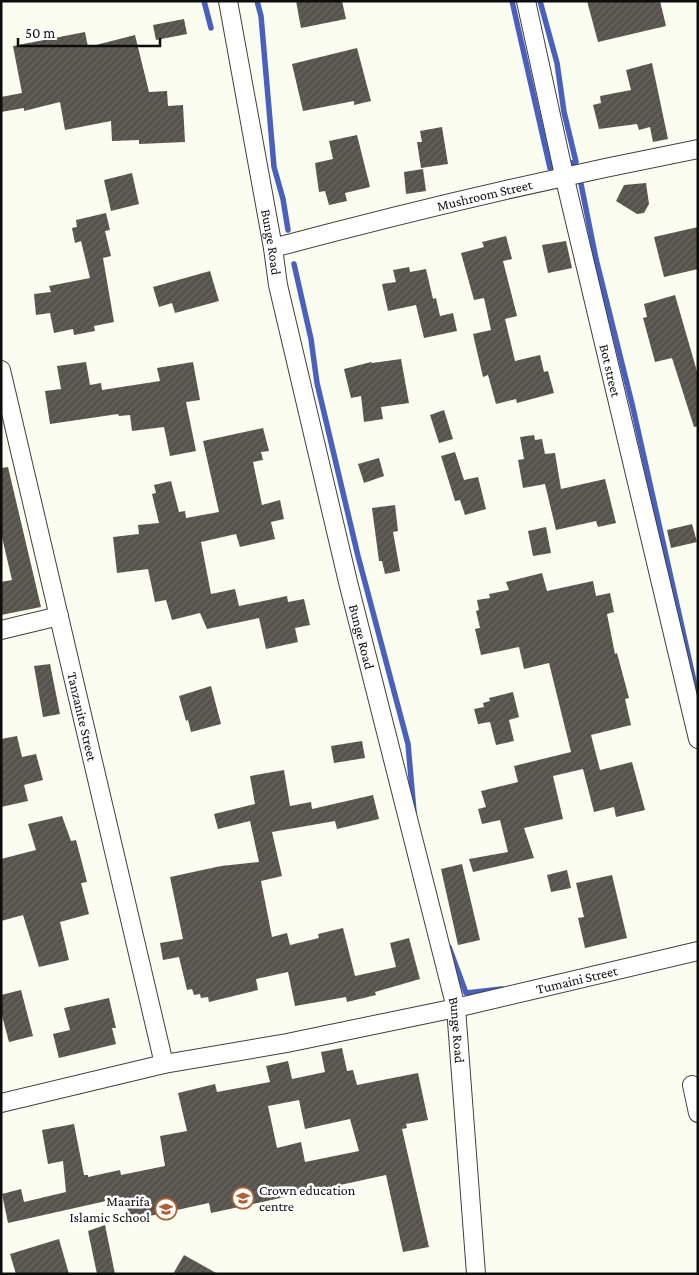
<svg xmlns="http://www.w3.org/2000/svg" width="699" height="1275" font-family="'Crimson Pro',serif">
  <style>
    .lines { fill: none; stroke-linecap: round; stroke-linejoin: round }
    .stream { stroke: #4a60bd; stroke-width: 5.5 }
    .building { fill: url(#building-hatch); fill-rule: evenodd }
    .minor-casing { stroke: #404040; stroke-width: 20 }
    .minor { stroke: #fff; stroke-width: 18 }
    .labels { text-anchor: middle; stroke-width: 5; stroke-linejoin: round; paint-order: stroke }
    .street-label { font-size: 14px; fill: #0d0d0d; stroke: #fff }
    .poi-label { font-size: 14px; fill: #0d0d0d; stroke: #fff; text-anchor: start }
  </style>
  <defs>
    <pattern id="building-hatch" width="6" height="6" patternUnits="userSpaceOnUse" patternTransform="scale(1.25)"><rect width="6" height="6" fill="#55534b"/><path d="M-1 1l2-2M0 6l6-6M5 7l2-2" fill="none" stroke="#686760"/></pattern>
  </defs>
  <rect width="100%" height="100%" fill="#fafdf0"/>
  <g class="lines">
    <g class="stream">
      <polyline points="204,1 211,28"/>
      <polyline points="257,1 261,16 274,167 283,199 288,230"/>
      <polyline points="512,1 550,168 576,162 564,112 557,63 540,1"/>
      <polyline points="580,179 596,259 633,408 698,699"/>
      <polyline points="294,264 311,339 317,383 358,556 408,744 414,812"/>
      <polyline points="449,947 466,993 502,989"/>
    </g>
  </g>
  <g class="building">
    <polygon points="296,1 342,1 346,19 301,28"/>
    <polygon points="587,1 660,1 666,26 598,42"/>
    <polygon points="184,19 187,34 156,40 153,25"/>
    <polygon points="85,32 88,47 135,35 149,92 167,91 168,106 183,105 185,142 139,144 139,140 112,141 111,121 65,130 60,102 24,111 24,108 1,112 1,97 22,93 13,46"/>
    <polygon points="357,48 371,101 354,105 354,101 303,111 292,64"/>
    <polygon points="652,63 668,139 653,142 650,127 639,130 637,124 599,129 593,105 601,103 600,96 631,90 626,70"/>
    <polygon points="442,127 448,164 421,168 417,142 422,142 420,131"/>
    <polygon points="357,135 370,187 345,193 347,201 329,205 325,191 319,192 315,163 333,159 329,141"/>
    <polygon points="423,169 426,191 406,194 404,172"/>
    <polygon points="132,173 139,204 111,211 104,180"/>
    <polygon points="646,183 649,204 644,213 637,214 616,201 624,185"/>
    <polygon points="106,213 110,230 105,231 111,256 103,258 114,322 94,326 95,331 74,335 73,329 54,333 50,313 36,315 34,294 51,292 49,286 90,278 81,241 75,243 72,228 77,227 76,220"/>
    <polygon points="698,227 698,269 664,277 654,237"/>
    <polygon points="506,236 512,259 503,261 517,316 505,319 515,361 540,355 544,372 548,371 554,393 517,403 516,399 496,404 488,375 483,377 473,334 491,330 484,298 474,300 461,253 484,247 482,242"/>
    <polygon points="566,241 572,268 548,273 542,245"/>
    <polygon points="409,267 410,272 426,269 433,299 436,298 440,316 453,313 457,331 424,338 416,305 388,311 382,284 396,282 393,270"/>
    <polygon points="210,271 219,301 175,313 172,303 159,307 153,287"/>
    <polygon points="675,295 698,375 698,426 694,427 672,358 655,362 643,318 647,317 644,304"/>
    <polygon points="401,359 409,403 381,407 383,419 364,422 361,396 351,398 344,369 371,362 372,363"/>
    <polygon points="86,362 90,385 101,383 102,390 160,381 157,368 193,362 200,400 186,402 196,451 170,456 164,427 132,431 130,415 119,416 118,414 50,424 45,391 61,389 57,366"/>
    <polygon points="444,410 453,439 439,443 430,415"/>
    <polygon points="263,428 269,451 261,452 263,460 253,462 262,505 280,500 284,519 271,522 275,539 240,547 236,534 201,542 211,594 235,589 239,606 287,596 288,602 304,599 310,625 295,628 298,642 266,649 259,618 207,629 200,613 172,620 166,600 155,602 148,569 117,573 113,537 139,534 138,525 159,523 152,494 156,493 154,485 171,481 179,512 185,511 186,518 219,512 203,441"/>
    <polygon points="534,435 535,440 542,439 545,454 555,453 561,489 605,479 616,523 598,527 596,521 556,530 545,484 523,488 518,460 524,459 520,437"/>
    <polygon points="455,452 464,480 478,477 486,509 465,515 460,500 455,501 441,456"/>
    <polygon points="379,458 384,476 364,483 358,464"/>
    <polygon points="8,467 41,607 1,615 1,582 12,580 1,533 1,468"/>
    <polygon points="395,505 398,531 393,532 400,571 385,574 382,561 379,561 372,508"/>
    <polygon points="692,524 697,542 671,548 667,530"/>
    <polygon points="546,527 551,553 533,556 528,531"/>
    <polygon points="542,573 547,591 593,581 596,596 610,593 614,612 607,614 615,654 617,653 629,698 625,699 631,725 591,735 600,770 632,762 645,810 616,817 614,807 594,812 583,769 553,776 563,819 524,828 534,858 473,872 469,859 508,852 500,820 482,824 478,809 486,807 481,791 518,782 514,766 571,752 549,663 524,669 519,647 481,655 475,629 480,628 476,611 479,610 477,600 490,598 489,594 509,590 506,582"/>
    <polygon points="50,664 60,714 43,717 34,666"/>
    <polygon points="211,686 221,724 191,732 188,720 186,721 179,696"/>
    <polygon points="513,692 519,717 509,720 514,741 496,745 490,722 478,724 474,709 484,707 483,703 490,701 489,698"/>
    <polygon points="17,736 22,757 36,754 43,780 24,785 28,801 1,807 1,739"/>
    <polygon points="362,741 365,758 334,763 331,746"/>
    <polygon points="284,770 290,806 311,802 312,809 373,795 379,819 337,829 335,821 272,832 282,876 261,881 272,937 287,933 290,945 319,938 318,934 343,928 355,976 396,967 390,943 409,938 420,979 375,992 376,995 347,1002 346,997 295,1006 288,972 256,979 258,990 209,1002 208,997 201,998 200,994 194,995 192,989 187,990 179,957 163,960 160,943 183,939 170,877 221,866 259,862 250,821 218,829 214,814 255,804 250,776"/>
    <polygon points="62,816 71,841 76,840 87,882 81,883 89,914 60,922 69,960 39,967 23,915 1,921 1,859 36,850 28,824"/>
    <polygon points="462,864 480,940 458,945 441,869"/>
    <polygon points="567,870 571,888 551,892 547,875"/>
    <polygon points="612,875 627,938 585,948 578,918 584,917 576,883"/>
    <polygon points="21,990 33,1036 9,1042 1,1012 1,995"/>
    <polygon points="109,998 116,1028 112,1028 116,1044 59,1058 53,1034 70,1030 64,1008"/>
    <path d="M 342,1048 L 347,1071 L 353,1070 L 357,1085 L 418,1073 L 428,1120 L 406,1124 L 407,1128 L 402,1129 L 429,1247 L 403,1252 L 386,1175 L 211,1213 L 209,1203 L 131,1220 L 124,1197 L 8,1223 L 2,1194 L 21,1189 L 24,1202 L 66,1192 L 63,1161 L 48,1164 L 42,1130 L 74,1124 L 84,1175 L 88,1175 L 88,1177 L 120,1170 L 121,1175 L 165,1166 L 160,1136 L 187,1131 L 178,1093 L 215,1084 L 217,1092 L 270,1082 L 266,1066 L 288,1061 L 292,1079 L 325,1072 L 321,1052 ZM 299,1100 L 305,1129 L 350,1119 L 359,1151 L 305,1162 L 301,1142 L 277,1148 L 268,1106 Z"/>
    <polygon points="105,1225 115,1274 97,1274 88,1231"/>
    <polygon points="59,1239 69,1274 16,1274 10,1254"/>
    <polygon points="184,1255 218,1274 173,1274"/>
  </g>
  <g class="lines">
    <g class="minor-casing">
      <g id="minor">
        <path id="s1" d="M 228,1 L 273,248 L 278,285 L 348,582 L 456,1008 L 476,1274"/>
        <path id="s2" d="M 526,1 L 564,175 L 698,739"/>
        <path id="s3" d="M 273,248 C 414,210 555,177 698,149"/>
        <path id="s4" d="M 1,370 L 164,1064"/>
        <polyline points="1,630 59,616"/>
        <polyline points="692,1085 698,1113"/>
        <path id="s5" d="M 1,1103 L 164,1064 L 287,1043 L 456,1008 L 698,951"/>
      </g>
    </g>
    <use href="#minor" class="minor"/>
  </g>
  <defs>
    <g id="school-ring" transform="scale(1.125)"><circle r="9.5" fill="#fff" stroke="#ad6136" stroke-width="1.5"/><path d="M0-5L7-2L0 1L-7-2ZM-4 1L0 2.5L4 1V4Q0 6-4 4Z" fill="#ad6136"/></g>
  </defs>
  <g fill-rule="evenodd">
    <use href="#school-ring" x="243" y="1198"/>
    <use href="#school-ring" x="166" y="1209"/>
  </g>
  <g class="labels">
    <g class="street-label">
      <text dy="5" stroke="none"><textPath href="#s3" startOffset="218">Mushroom Street</textPath></text>
      <text dy="5" stroke="none"><textPath href="#s1" startOffset="245">Bunge Road</textPath></text>
      <text dy="5" stroke="none"><textPath href="#s2" startOffset="379">Bot street</textPath></text>
      <text dy="5" stroke="none"><textPath href="#s1" startOffset="650">Bunge Road</textPath></text>
      <text dy="5" stroke="none"><textPath href="#s4" startOffset="356">Tanzanite Street</textPath></text>
      <text dy="5" stroke="none"><textPath href="#s5" startOffset="589">Tumaini Street</textPath></text>
      <text dy="5" stroke="none"><textPath href="#s1" startOffset="1055">Bunge Road</textPath></text>
    </g>
    <g class="poi-label">
      <text x="259" y="1195">Crown education<tspan x="259" dy="16">centre</tspan></text>
      <text x="150" y="1206" text-anchor="end">Maarifa<tspan x="150" dy="16">Islamic School</tspan></text>
    </g>
  </g>
  <rect width="699" height="1275" fill="none" stroke="#0d0d0d" stroke-width="5"/>
  <path d="M18 38v8h142v-8" fill="none" stroke="#0d0d0d" stroke-width="2.5"/>
  <text x="25" y="38" font-size="15" fill="#0d0d0d" stroke="#ffffff" stroke-width="4" paint-order="stroke">50 m</text>
</svg>
